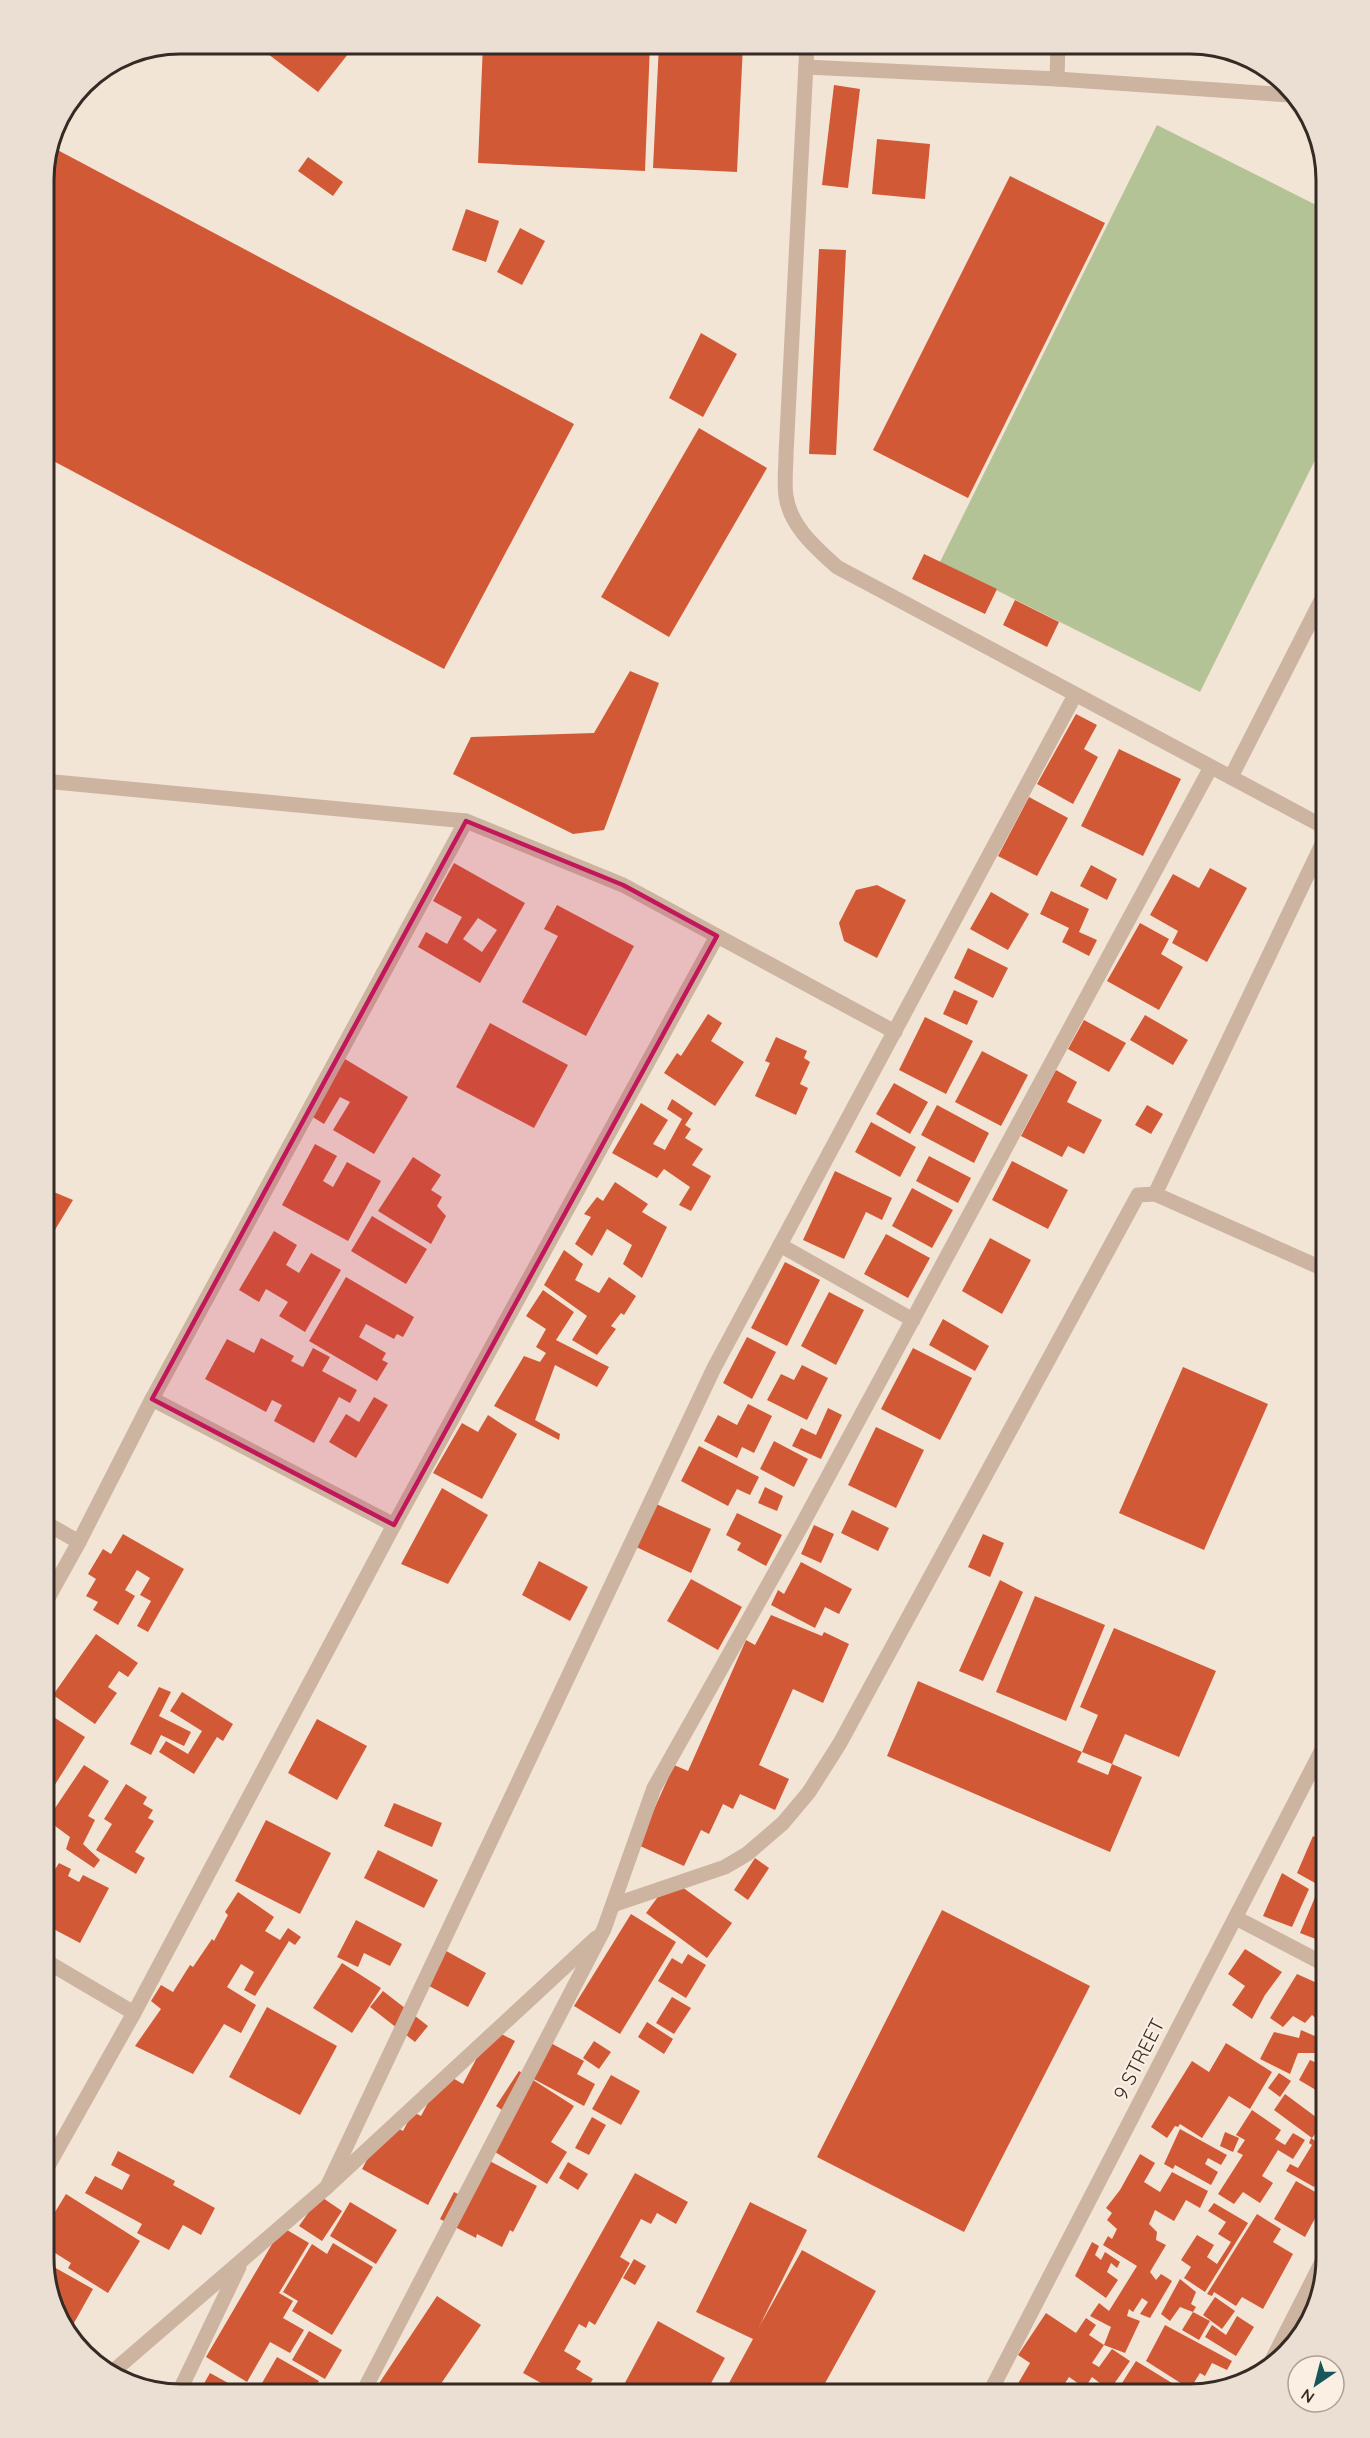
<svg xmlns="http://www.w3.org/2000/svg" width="1370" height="2438" font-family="Quicksand,sans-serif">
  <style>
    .green { fill: #b4c395 }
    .building { fill: #d25936; fill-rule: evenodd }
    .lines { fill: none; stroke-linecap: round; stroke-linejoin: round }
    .street { stroke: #ccb4a1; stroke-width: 15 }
    .marked { fill: #c2185b; fill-opacity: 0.2; stroke: #c2185b; stroke-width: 4.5; stroke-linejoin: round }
    .labels { text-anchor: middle; stroke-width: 4.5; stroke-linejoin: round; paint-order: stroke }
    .street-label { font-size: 20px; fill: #362a25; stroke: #fbefe3 }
    .rim { fill: none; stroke: #362a25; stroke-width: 3 }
  </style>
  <rect width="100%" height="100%" fill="#f3e5d6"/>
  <polygon class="green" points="1157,125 1326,210 1326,438 1200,692 940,562"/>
  <g class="building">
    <polygon points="276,44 356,44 318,92 268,54"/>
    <polygon points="483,44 650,44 645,171 478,163"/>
    <polygon points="659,44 743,44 737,172 653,168"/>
    <polygon points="834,85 860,89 848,188 822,185"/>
    <polygon points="877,139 930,144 925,199 872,194"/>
    <polygon points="50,146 574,424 444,669 44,456 44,172"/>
    <polygon points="308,157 343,182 333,196 298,171"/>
    <polygon points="1010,176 1105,223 968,498 873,450"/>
    <polygon points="466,209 499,221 486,262 452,250"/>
    <polygon points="520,228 545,241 522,285 497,272"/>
    <polygon points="819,249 846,250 836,455 809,454"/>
    <polygon points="701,333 737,354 703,417 669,398"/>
    <polygon points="699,428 767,468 669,637 601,597"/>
    <polygon points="924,554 997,589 985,614 912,579"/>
    <polygon points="1015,600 1059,622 1047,647 1003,625"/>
    <polygon points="630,671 659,683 604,830 573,834 453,774 471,737 594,733"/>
    <polygon points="1076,714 1097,725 1084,749 1098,757 1073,804 1037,784"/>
    <polygon points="1119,749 1181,779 1143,856 1081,826"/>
    <polygon points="1029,797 1068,818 1037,876 998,856"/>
    <path d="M 454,863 L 525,903 L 480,983 L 418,947 L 426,932 L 447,944 L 462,917 L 433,901 ZM 478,918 L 497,930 L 482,952 L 463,939 Z"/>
    <polygon points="1091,865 1117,879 1107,900 1080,886"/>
    <polygon points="1210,868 1247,888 1207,962 1172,943 1178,931 1150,915 1173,874 1199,888"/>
    <polygon points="877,885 906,900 877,958 844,941 839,923 856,890"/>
    <polygon points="1051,891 1089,909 1079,932 1097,940 1089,956 1062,942 1069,928 1040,914"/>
    <polygon points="991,892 1029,914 1008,950 970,929"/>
    <polygon points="557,905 634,946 586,1036 522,1002 558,936 544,929"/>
    <polygon points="1140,923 1169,939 1161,954 1183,967 1159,1010 1107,981"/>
    <polygon points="968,948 1008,968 993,998 954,978"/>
    <polygon points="954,990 978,1001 967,1025 943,1014"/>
    <polygon points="708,1014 722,1023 711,1041 744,1062 715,1106 664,1073 677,1053 681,1056"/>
    <polygon points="1145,1015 1188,1040 1173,1065 1130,1040"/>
    <polygon points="925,1017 973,1041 946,1094 899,1070"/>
    <polygon points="1084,1020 1126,1043 1109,1072 1068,1049"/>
    <polygon points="490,1023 568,1065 534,1128 456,1087"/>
    <polygon points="776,1037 807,1051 804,1058 810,1062 800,1084 808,1088 796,1115 755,1096 770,1063 765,1061"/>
    <polygon points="982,1051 1028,1075 1001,1126 955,1102"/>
    <polygon points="345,1059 408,1097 374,1154 333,1130 350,1102 340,1097 324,1124 311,1116"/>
    <polygon points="1056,1070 1077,1082 1067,1102 1102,1120 1084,1154 1068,1146 1062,1157 1021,1136"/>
    <polygon points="894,1083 928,1102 910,1134 876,1114"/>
    <polygon points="672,1099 693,1113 685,1125 691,1129 685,1138 703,1149 692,1165 711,1176 691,1211 679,1205 690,1187 664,1169 657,1178 612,1153 641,1103 668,1120 653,1144 665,1150 682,1119 667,1109"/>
    <polygon points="937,1105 989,1133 974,1163 921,1135"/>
    <polygon points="1147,1105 1163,1114 1151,1134 1135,1125"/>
    <polygon points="871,1122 916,1147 900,1177 855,1152"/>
    <polygon points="315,1144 337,1156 323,1181 333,1187 347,1162 381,1181 348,1241 282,1205"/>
    <polygon points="929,1156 971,1178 958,1203 916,1181"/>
    <polygon points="413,1157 441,1175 431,1190 442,1197 437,1206 446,1216 431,1244 378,1211"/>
    <polygon points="1012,1161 1068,1190 1048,1229 992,1200"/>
    <polygon points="835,1171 892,1198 882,1220 866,1212 844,1259 803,1240"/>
    <polygon points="615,1182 648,1204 642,1212 667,1227 642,1278 623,1264 632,1245 607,1229 592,1256 575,1244 591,1217 584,1214 597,1197 603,1201"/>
    <polygon points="912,1188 953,1210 932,1248 892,1226"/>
    <polygon points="49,1190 73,1200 44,1248 44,1197"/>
    <polygon points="372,1216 427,1249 406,1284 351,1251"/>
    <polygon points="274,1231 297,1245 286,1265 299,1273 311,1253 341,1270 305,1332 279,1316 288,1302 266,1289 259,1302 239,1290"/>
    <polygon points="886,1234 930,1258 908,1298 864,1274"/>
    <polygon points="990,1238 1031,1260 1002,1314 962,1291"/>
    <polygon points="564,1250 583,1264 575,1280 599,1293 609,1277 636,1296 624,1315 621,1313 611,1326 616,1329 597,1355 572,1340 587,1316 544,1285"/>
    <polygon points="785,1262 820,1280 787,1346 751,1328"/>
    <polygon points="346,1277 414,1317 403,1337 397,1334 394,1339 366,1324 359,1337 386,1353 382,1360 388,1363 377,1381 309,1341"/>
    <polygon points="543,1290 574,1312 556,1340 609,1367 597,1387 555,1365 535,1420 560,1434 559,1440 494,1406 524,1356 540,1362 546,1353 536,1347 546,1329 526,1316"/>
    <polygon points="829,1292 864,1310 836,1365 801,1346"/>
    <polygon points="943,1319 989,1346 975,1371 929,1345"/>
    <polygon points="747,1337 776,1352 752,1399 723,1383"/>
    <polygon points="261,1338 294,1356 291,1361 303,1367 313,1348 330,1357 322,1371 357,1390 350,1403 339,1397 314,1443 274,1421 282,1405 272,1400 266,1412 205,1379 227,1339 254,1353"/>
    <polygon points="913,1348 972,1378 940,1440 881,1409"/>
    <polygon points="802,1365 828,1378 807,1420 767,1400 781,1374 794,1380"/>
    <polygon points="1183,1367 1268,1404 1204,1550 1119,1513"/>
    <polygon points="374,1397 388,1405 356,1458 329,1442 346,1414 359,1422"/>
    <polygon points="748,1404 772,1416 754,1453 742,1447 737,1458 704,1441 718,1415 737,1425"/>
    <polygon points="828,1408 842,1415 821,1459 792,1446 801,1428 816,1435"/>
    <polygon points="488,1415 517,1434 482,1499 433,1473 462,1423 478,1432"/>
    <polygon points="876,1427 924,1450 896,1508 848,1485"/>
    <polygon points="774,1441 808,1459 794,1487 760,1469"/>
    <polygon points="699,1446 759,1477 750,1495 737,1489 728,1506 681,1481"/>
    <polygon points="765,1487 783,1496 777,1511 758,1503"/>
    <polygon points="442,1488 488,1515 448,1584 401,1564"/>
    <polygon points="652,1502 711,1529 691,1573 632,1545"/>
    <polygon points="852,1510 889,1528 878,1551 841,1533"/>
    <polygon points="737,1513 782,1535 766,1566 737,1550 741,1543 726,1535"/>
    <polygon points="814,1525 834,1534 821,1563 801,1554"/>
    <polygon points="123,1534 184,1569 148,1632 137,1626 151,1601 140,1595 150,1578 137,1570 125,1590 135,1596 118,1625 93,1610 98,1602 86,1596 96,1579 88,1574 103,1549 111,1554"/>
    <polygon points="983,1534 1004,1543 990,1577 968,1567"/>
    <polygon points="539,1561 588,1587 570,1621 522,1595"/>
    <polygon points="801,1562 852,1589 839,1614 825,1607 815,1628 771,1605 778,1590 784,1594"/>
    <polygon points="691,1579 742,1607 718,1650 667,1621"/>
    <polygon points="1000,1580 1023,1592 983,1681 959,1671"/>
    <polygon points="1035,1596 1105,1625 1066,1721 996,1692"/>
    <polygon points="771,1615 822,1636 824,1632 849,1644 823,1703 793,1689 759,1765 789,1779 775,1810 740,1794 733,1809 723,1804 709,1834 701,1830 684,1866 638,1845 674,1765 688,1771 746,1640 755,1645"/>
    <path d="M 1114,1628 L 1216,1671 L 1179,1757 L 1125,1734 L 1112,1764 L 1142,1777 L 1110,1852 L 887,1756 L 918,1681 L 1082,1752 L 1098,1715 L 1080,1707 ZM 1082,1752 L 1112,1764 L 1108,1775 L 1077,1762 Z"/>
    <polygon points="96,1634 138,1663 128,1677 119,1671 108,1687 117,1693 95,1724 53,1695"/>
    <polygon points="159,1687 171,1692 159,1716 191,1732 184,1746 161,1735 151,1755 130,1744"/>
    <polygon points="182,1692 233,1724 223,1741 217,1737 194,1774 159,1752 166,1741 188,1754 202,1731 170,1711"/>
    <polygon points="44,1711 85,1737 44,1802"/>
    <polygon points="317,1719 367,1746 337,1800 288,1773"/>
    <polygon points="84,1765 109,1781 88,1816 95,1820 83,1844 100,1860 94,1868 66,1849 70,1837 47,1820"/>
    <polygon points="126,1784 147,1797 143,1804 153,1810 148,1818 154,1821 135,1852 145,1858 136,1874 96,1850 112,1824 104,1819"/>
    <polygon points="394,1803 442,1823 432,1847 384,1826"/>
    <polygon points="1326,1817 1326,1836 1319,1832"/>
    <polygon points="266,1820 331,1853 300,1914 235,1881"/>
    <polygon points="44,1835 53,1840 44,1855"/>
    <polygon points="1313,1836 1326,1843 1326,1889 1297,1873"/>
    <polygon points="378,1850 438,1880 424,1908 364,1878"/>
    <polygon points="755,1858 769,1868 748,1900 734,1890"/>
    <polygon points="59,1863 71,1869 68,1876 79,1882 83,1875 109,1888 80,1943 44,1924 44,1887"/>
    <polygon points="1282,1873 1309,1889 1292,1927 1263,1916"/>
    <polygon points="671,1879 732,1923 707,1958 646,1913"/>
    <polygon points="1318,1890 1326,1895 1326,1943 1300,1933"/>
    <polygon points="238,1892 274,1917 265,1931 280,1940 288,1928 301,1937 295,1945 289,1941 255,1996 244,1990 254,1972 241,1964 227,1987 256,2005 241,2033 224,2024 193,2074 135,2046 161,2009 151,2001 161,1985 173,1992 190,1965 193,1967 212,1939 214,1941 228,1915 225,1912"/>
    <polygon points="942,1910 1090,1986 964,2232 817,2157"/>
    <polygon points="631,1914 676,1942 620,2034 574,2006"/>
    <polygon points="356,1920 402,1944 390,1966 364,1953 358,1967 337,1957"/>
    <polygon points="439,1947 486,1973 468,2007 420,1981"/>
    <polygon points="1245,1949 1282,1972 1265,1995 1252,2019 1232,2005 1245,1986 1228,1974"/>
    <polygon points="688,1954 706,1965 686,1998 658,1981 672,1958 682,1964"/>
    <polygon points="342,1963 381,1988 352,2033 313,2008"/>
    <polygon points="1297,1974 1326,1987 1326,2027 1312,2015 1305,2023 1293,2016 1283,2027 1270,2018"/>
    <polygon points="383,1991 428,2026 415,2042 370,2007"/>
    <polygon points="672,1997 691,2008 674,2034 656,2023"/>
    <polygon points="267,2007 337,2046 300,2115 229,2077"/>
    <polygon points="647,2022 673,2039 664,2054 638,2037"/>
    <polygon points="492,2029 515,2041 428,2205 362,2169 387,2122 403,2131 413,2112 421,2116 444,2073 463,2084"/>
    <polygon points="1301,2030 1324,2040 1315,2053 1298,2053 1290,2074 1260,2059 1274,2032 1299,2038"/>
    <polygon points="547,2041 584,2061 577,2074 595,2084 584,2106 528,2076"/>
    <polygon points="594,2041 611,2052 599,2069 583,2058"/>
    <polygon points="1226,2043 1272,2072 1250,2109 1229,2096 1202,2138 1180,2124 1178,2127 1175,2126 1167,2138 1151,2127 1192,2061 1209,2072"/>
    <polygon points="1310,2060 1326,2067 1326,2096 1299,2080"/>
    <polygon points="519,2071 574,2106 551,2142 567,2152 547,2184 487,2147 508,2114 496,2106"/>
    <polygon points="1279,2073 1291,2081 1280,2097 1268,2088"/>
    <polygon points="611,2075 640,2091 621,2125 592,2109"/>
    <polygon points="1285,2094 1324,2123 1312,2138 1274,2110"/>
    <polygon points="1252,2110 1281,2130 1275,2139 1285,2145 1293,2133 1305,2140 1293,2159 1278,2150 1262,2176 1273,2183 1260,2203 1243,2192 1234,2204 1218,2194 1243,2155 1237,2152 1245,2140 1236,2135"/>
    <polygon points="592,2117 606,2125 589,2155 575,2148"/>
    <polygon points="1180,2129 1227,2155 1221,2165 1208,2158 1205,2164 1218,2172 1211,2185 1175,2165 1173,2169 1164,2164"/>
    <polygon points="1225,2132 1239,2138 1233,2152 1220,2146"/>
    <polygon points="1311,2138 1326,2148 1326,2165 1314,2187 1286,2171 1290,2164 1298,2168 1312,2145 1309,2143"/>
    <polygon points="118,2151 175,2181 173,2185 215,2208 201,2235 183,2225 169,2250 137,2233 142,2224 85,2193 95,2176 122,2190 130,2175 111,2165"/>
    <polygon points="1140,2154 1155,2163 1144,2182 1160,2192 1172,2172 1208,2191 1200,2208 1186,2200 1174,2221 1155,2210 1149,2224 1157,2232 1156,2240 1166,2245 1150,2272 1156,2280 1161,2274 1172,2281 1150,2318 1140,2314 1148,2302 1142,2298 1133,2312 1129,2309 1127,2316 1140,2321 1125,2353 1104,2345 1111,2327 1090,2316 1099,2303 1109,2311 1137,2266 1103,2245 1108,2236 1112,2239 1117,2229 1107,2220 1112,2213 1106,2208 1120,2190"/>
    <polygon points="484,2158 537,2186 513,2232 510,2230 502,2247 477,2234 476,2238 440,2219 454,2192 464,2197"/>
    <polygon points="568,2162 588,2174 578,2190 559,2178"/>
    <polygon points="635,2173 688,2202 676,2224 657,2213 651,2224 641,2219 620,2257 630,2263 595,2325 589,2321 586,2328 579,2324 564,2351 581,2361 576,2369 593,2379 584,2394 561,2394 523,2373"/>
    <polygon points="1296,2181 1326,2198 1305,2237 1274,2219"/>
    <polygon points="66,2194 140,2241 108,2293 68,2268 71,2263 44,2246 44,2230"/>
    <polygon points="320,2196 342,2211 322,2241 299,2226"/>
    <polygon points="350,2202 397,2230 376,2264 330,2236"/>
    <polygon points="750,2202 807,2230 759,2327 802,2250 876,2291 819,2394 723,2394 753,2339 696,2312"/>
    <polygon points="1214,2203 1248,2223 1205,2292 1184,2278 1191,2267 1181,2260 1197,2235 1214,2245 1207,2257 1217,2264 1231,2242 1218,2234 1226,2222 1208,2211"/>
    <polygon points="1257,2214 1281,2229 1273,2242 1293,2254 1263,2309 1242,2297 1236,2306 1214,2292 1212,2296 1207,2294"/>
    <polygon points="282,2227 309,2243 279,2293 293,2301 283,2318 304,2330 290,2353 270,2342 247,2382 206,2357"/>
    <polygon points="1092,2242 1099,2246 1095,2255 1101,2260 1105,2252 1120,2262 1117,2268 1111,2263 1107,2272 1118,2280 1106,2298 1075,2276"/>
    <polygon points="333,2243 373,2267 332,2335 292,2311 298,2301 283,2292 312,2244 327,2254"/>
    <polygon points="634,2259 646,2266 635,2285 623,2278"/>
    <polygon points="45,2262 93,2289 70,2330 57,2318"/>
    <polygon points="1180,2279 1196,2292 1191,2304 1196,2307 1193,2312 1210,2321 1199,2340 1182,2330 1193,2312 1180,2307 1170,2321 1161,2314"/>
    <polygon points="1317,2288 1304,2333 1300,2337 1291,2331"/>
    <polygon points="437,2296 481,2325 434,2394 372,2394"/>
    <polygon points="1215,2297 1235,2311 1222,2329 1203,2315"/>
    <polygon points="1046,2313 1076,2333 1086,2318 1096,2325 1089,2335 1104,2345 1092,2363 1099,2367 1112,2349 1130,2361 1107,2394 1094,2394 1101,2384 1092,2377 1085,2388 1069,2377 1058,2394 1017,2394 1013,2392 1030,2363 1018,2355"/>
    <polygon points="1237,2316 1254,2327 1236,2356 1205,2337 1212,2325 1226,2335"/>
    <polygon points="658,2321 725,2358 705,2394 619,2394"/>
    <polygon points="1165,2325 1232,2361 1227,2370 1212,2363 1205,2376 1200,2373 1190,2389 1146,2361"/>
    <polygon points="309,2331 342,2350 325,2379 292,2360"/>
    <polygon points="277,2357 319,2381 311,2394 265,2394 258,2390"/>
    <polygon points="1136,2361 1190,2394 1146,2394 1143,2392 1141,2394 1115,2394"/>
    <polygon points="210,2373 248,2394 198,2394"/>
  </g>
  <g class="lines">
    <g class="street">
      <path d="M 807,44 L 786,454 C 786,468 784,483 786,496 C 790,526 816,548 837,567 L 1326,828"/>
      <polyline points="806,67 1057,79 1290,95"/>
      <polyline points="1057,79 1058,44"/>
      <polyline points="1231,777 1326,591"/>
      <polyline points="44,781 466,821 623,885 895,1032"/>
      <polyline points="1155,1194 1326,836"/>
      <polyline points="780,1245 913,1320"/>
      <polyline points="152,1399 394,1525"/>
      <polyline points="44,1522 79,1542"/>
      <polyline points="44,1605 79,1542 152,1399 466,821"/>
      <polyline points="613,1905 725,1867 747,1854 783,1823 809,1792 840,1743 1138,1195 1155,1194 1326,1270"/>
      <polyline points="1236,1918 1326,1965"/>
      <polyline points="44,1960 134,2013"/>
      <polyline points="44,2173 134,2013 394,1525 717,936"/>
      <polyline points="327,2187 714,1368 1075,695"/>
      <polyline points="1271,2362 1326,2254"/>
      <polyline points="110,2374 327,2187 596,1938"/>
      <polyline points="178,2394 239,2267"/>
      <polyline points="362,2394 604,1929 654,1788 803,1523 1211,767"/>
      <polyline points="989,2394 1326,1742"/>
    </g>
  </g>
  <path class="marked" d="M 466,821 L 623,885 L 717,936 L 394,1525 L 152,1399 Z"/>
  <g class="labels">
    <g class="street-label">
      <text transform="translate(1139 2059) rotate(-63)" y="7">9 STREET</text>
    </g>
  </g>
  <path d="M0 0H1370V2438H0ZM180 54H1190A126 126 0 0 1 1316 180V2258A126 126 0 0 1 1190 2384H180A126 126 0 0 1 54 2258V180A126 126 0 0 1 180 54Z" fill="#ebdfd4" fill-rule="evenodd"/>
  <path class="rim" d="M180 54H1190A126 126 0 0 1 1316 180V2258A126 126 0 0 1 1190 2384H180A126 126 0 0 1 54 2258V180A126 126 0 0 1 180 54Z"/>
  <g transform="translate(1316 2384) rotate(215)"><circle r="28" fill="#fbefe3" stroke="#aca097" stroke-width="1.5"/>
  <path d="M0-4.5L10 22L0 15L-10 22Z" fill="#17575b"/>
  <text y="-9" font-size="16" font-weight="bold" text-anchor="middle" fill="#362a25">N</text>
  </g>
</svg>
